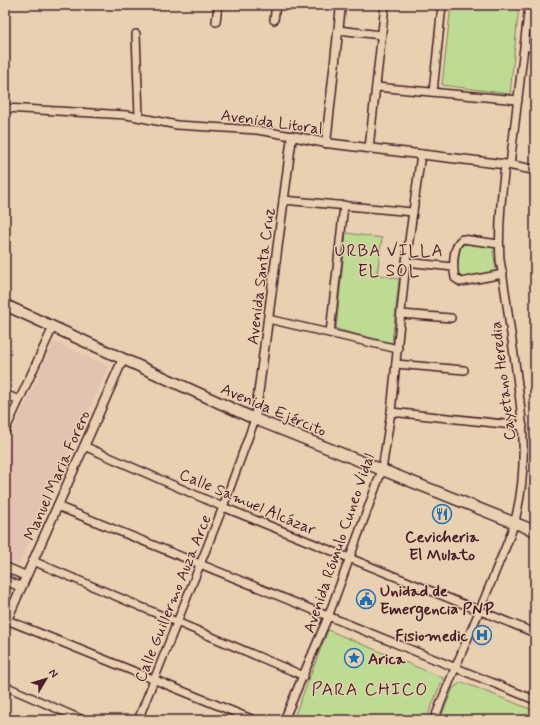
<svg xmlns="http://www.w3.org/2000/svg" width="540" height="725" font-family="Mynerve,sans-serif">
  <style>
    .built { fill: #e3c2b2 }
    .green { fill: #bedb93; stroke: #847d5f }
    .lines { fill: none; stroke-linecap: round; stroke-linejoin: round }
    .minor-casing { stroke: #4a1f2b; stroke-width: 10 }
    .tertiary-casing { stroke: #4a1f2b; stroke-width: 11 }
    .secondary-casing { stroke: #4a1f2b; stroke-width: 13 }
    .minor { stroke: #e8d0b0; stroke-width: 7 }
    .tertiary { stroke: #e8d0b0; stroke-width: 8 }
    .secondary { stroke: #e8d0b0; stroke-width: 10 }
    .labels { text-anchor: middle; stroke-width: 3; stroke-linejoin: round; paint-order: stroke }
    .street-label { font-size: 16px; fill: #4a1f2b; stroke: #e8d0b0 }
    .poi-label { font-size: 16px; font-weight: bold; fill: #4a1f2b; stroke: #e8d0b0; text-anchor: start }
    .neighbourhood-label { font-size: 17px; letter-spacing: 1px; fill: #4a1f2b; stroke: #e8d0b0 }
    .quarter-label { font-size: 18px; letter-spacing: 1px; fill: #4a1f2b; stroke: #e8d0b0 }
  </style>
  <rect width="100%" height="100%" fill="#e8d0b0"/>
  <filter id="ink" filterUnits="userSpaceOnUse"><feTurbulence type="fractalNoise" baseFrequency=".025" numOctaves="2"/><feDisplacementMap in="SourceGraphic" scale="8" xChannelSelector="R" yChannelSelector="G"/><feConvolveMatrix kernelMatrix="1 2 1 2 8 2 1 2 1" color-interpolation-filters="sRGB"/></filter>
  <g filter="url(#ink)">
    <g class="built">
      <polygon points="56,342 108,366 108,368 77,438 74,439 70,447 71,449 50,495 48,496 46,501 47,503 19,565 5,559 5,448 53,343"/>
      <polygon points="482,621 492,626 483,648 471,644 479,623"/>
    </g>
    <g class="green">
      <polygon points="451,5 519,5 510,94 442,85"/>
      <polygon points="346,233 382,238 377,274 399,279 392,343 336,329"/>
      <polygon points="468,244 495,248 495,251 493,251 496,269 497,269 498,272 497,273 460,279 457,275 460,248 463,245"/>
      <polygon points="328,630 443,678 426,720 293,720"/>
      <polygon points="462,682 535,711 535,720 440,720 453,688"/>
    </g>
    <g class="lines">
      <g class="minor-casing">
        <g id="minor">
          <polyline points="274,20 276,5"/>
          <polyline points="216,22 218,5"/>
          <polyline points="338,30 381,35"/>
          <polyline points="136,34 139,116"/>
          <polyline points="525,46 535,49"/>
          <polyline points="376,87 518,100"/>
          <polyline points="433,92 442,5"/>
          <polyline points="5,108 127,115 177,125 257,130 292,136"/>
          <polyline points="369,148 385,5"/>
          <polyline points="510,165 529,5"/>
          <polyline points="283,200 413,212"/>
          <path d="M 499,244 L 462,239 C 452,246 453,268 455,278 L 461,282 L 503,274"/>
          <polyline points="406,262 453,267"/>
          <polyline points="401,314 451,318"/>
          <polyline points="268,319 398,349"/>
          <polyline points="330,333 344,205"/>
          <polyline points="396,364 464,370"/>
          <polyline points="5,394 19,400"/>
          <polyline points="391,412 523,426"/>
          <polyline points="5,431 53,327"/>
          <polyline points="84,446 223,507 535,633"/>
          <polyline points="57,506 535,700"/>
          <polyline points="33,561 304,676"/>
          <polyline points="7,620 254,720"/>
          <polyline points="5,686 83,720"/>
          <polyline points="138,720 223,507 255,419"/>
          <polyline points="284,720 328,617 382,470 391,412 406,262 421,154"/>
          <path d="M 434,720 C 453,671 475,623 494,575 C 502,554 513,534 517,512 C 530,455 520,398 512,341 C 508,314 505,287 500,260 C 498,228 501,197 505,165"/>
        </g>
      </g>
      <g class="tertiary-casing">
        <g id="tertiary">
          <polyline points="326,143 341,5"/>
          <polyline points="255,419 292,136 326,143 510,165 535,170"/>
          <polyline points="5,567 26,576"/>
          <polyline points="5,580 21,587"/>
          <polyline points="5,624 123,359"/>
        </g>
      </g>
      <g class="secondary-casing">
        <polyline id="secondary" points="5,305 255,419 535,531"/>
      </g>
      <use href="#minor" class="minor"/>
      <use href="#tertiary" class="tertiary"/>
      <use href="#secondary" class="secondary"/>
    </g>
  </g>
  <defs>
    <g id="restaurant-ring" transform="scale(1)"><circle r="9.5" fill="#e8d0b0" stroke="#1f6fb2" stroke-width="1.5"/><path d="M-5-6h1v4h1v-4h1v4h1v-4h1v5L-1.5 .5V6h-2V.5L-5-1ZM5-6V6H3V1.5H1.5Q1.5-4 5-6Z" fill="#1f6fb2"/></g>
    <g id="civic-ring" transform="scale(1)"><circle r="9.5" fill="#e8d0b0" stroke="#1f6fb2" stroke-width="1.5"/><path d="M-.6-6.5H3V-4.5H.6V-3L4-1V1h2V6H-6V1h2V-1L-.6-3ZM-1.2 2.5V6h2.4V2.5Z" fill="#1f6fb2"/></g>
    <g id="hospital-ring" transform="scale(1)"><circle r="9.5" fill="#e8d0b0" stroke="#1f6fb2" stroke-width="1.5"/><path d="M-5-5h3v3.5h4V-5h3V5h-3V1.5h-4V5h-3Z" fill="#1f6fb2"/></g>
    <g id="sight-ring" transform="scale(1)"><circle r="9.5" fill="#e8d0b0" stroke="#1f6fb2" stroke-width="1.5"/><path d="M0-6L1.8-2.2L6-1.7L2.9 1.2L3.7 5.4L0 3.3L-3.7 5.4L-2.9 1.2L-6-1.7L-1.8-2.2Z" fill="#1f6fb2"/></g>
  </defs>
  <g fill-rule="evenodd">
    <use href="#restaurant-ring" x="442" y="514"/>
    <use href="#civic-ring" x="366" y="599"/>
    <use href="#hospital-ring" x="482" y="635"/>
    <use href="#sight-ring" x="354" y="658"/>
  </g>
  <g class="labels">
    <g class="street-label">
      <text transform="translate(272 121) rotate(8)" y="6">Avenida Litoral</text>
      <text transform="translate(260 276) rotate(-83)" y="6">Avenida Santa Cruz</text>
      <text transform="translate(502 381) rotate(-97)" y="6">Cayetano Heredia</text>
      <text transform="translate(274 409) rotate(23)" y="6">Avenida Ejército</text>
      <text transform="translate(56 475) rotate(-66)" y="6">Manuel Maria Forero</text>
      <text transform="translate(248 501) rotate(23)" y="6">Calle Samuel Alcázar</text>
      <text transform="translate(338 543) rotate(-71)" y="6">Avenida Rómulo Cuneo Vidal</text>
      <text transform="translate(172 598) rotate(-68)" y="6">Calle Guillermo Auza Arce</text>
    </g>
    <g class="poi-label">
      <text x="442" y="542" text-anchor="middle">Cevicheria<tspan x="442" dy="18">El Mulato</tspan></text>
      <text x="380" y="596">Unidad de<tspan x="380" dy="18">Emergencia PNP</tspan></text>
      <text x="468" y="641" text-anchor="end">Fisiomedic</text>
      <text x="368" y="664">Arica</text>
    </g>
    <g class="neighbourhood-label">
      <text x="389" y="256">URBA VILLA<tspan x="389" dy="20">EL SOL</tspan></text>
    </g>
    <g class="quarter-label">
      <text x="370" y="695">PARA CHICO</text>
    </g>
  </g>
  <rect width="540" height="725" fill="none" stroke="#e8d0b0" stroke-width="20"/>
  <rect x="10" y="10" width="520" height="705" fill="none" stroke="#4a1f2b" stroke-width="1.5" filter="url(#ink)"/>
  <g transform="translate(46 679) rotate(52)" stroke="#e8d0b0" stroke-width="3" paint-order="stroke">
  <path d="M0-3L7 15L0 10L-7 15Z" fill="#4a1f2b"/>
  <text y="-6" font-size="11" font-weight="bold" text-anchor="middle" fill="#4a1f2b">N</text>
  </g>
</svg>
